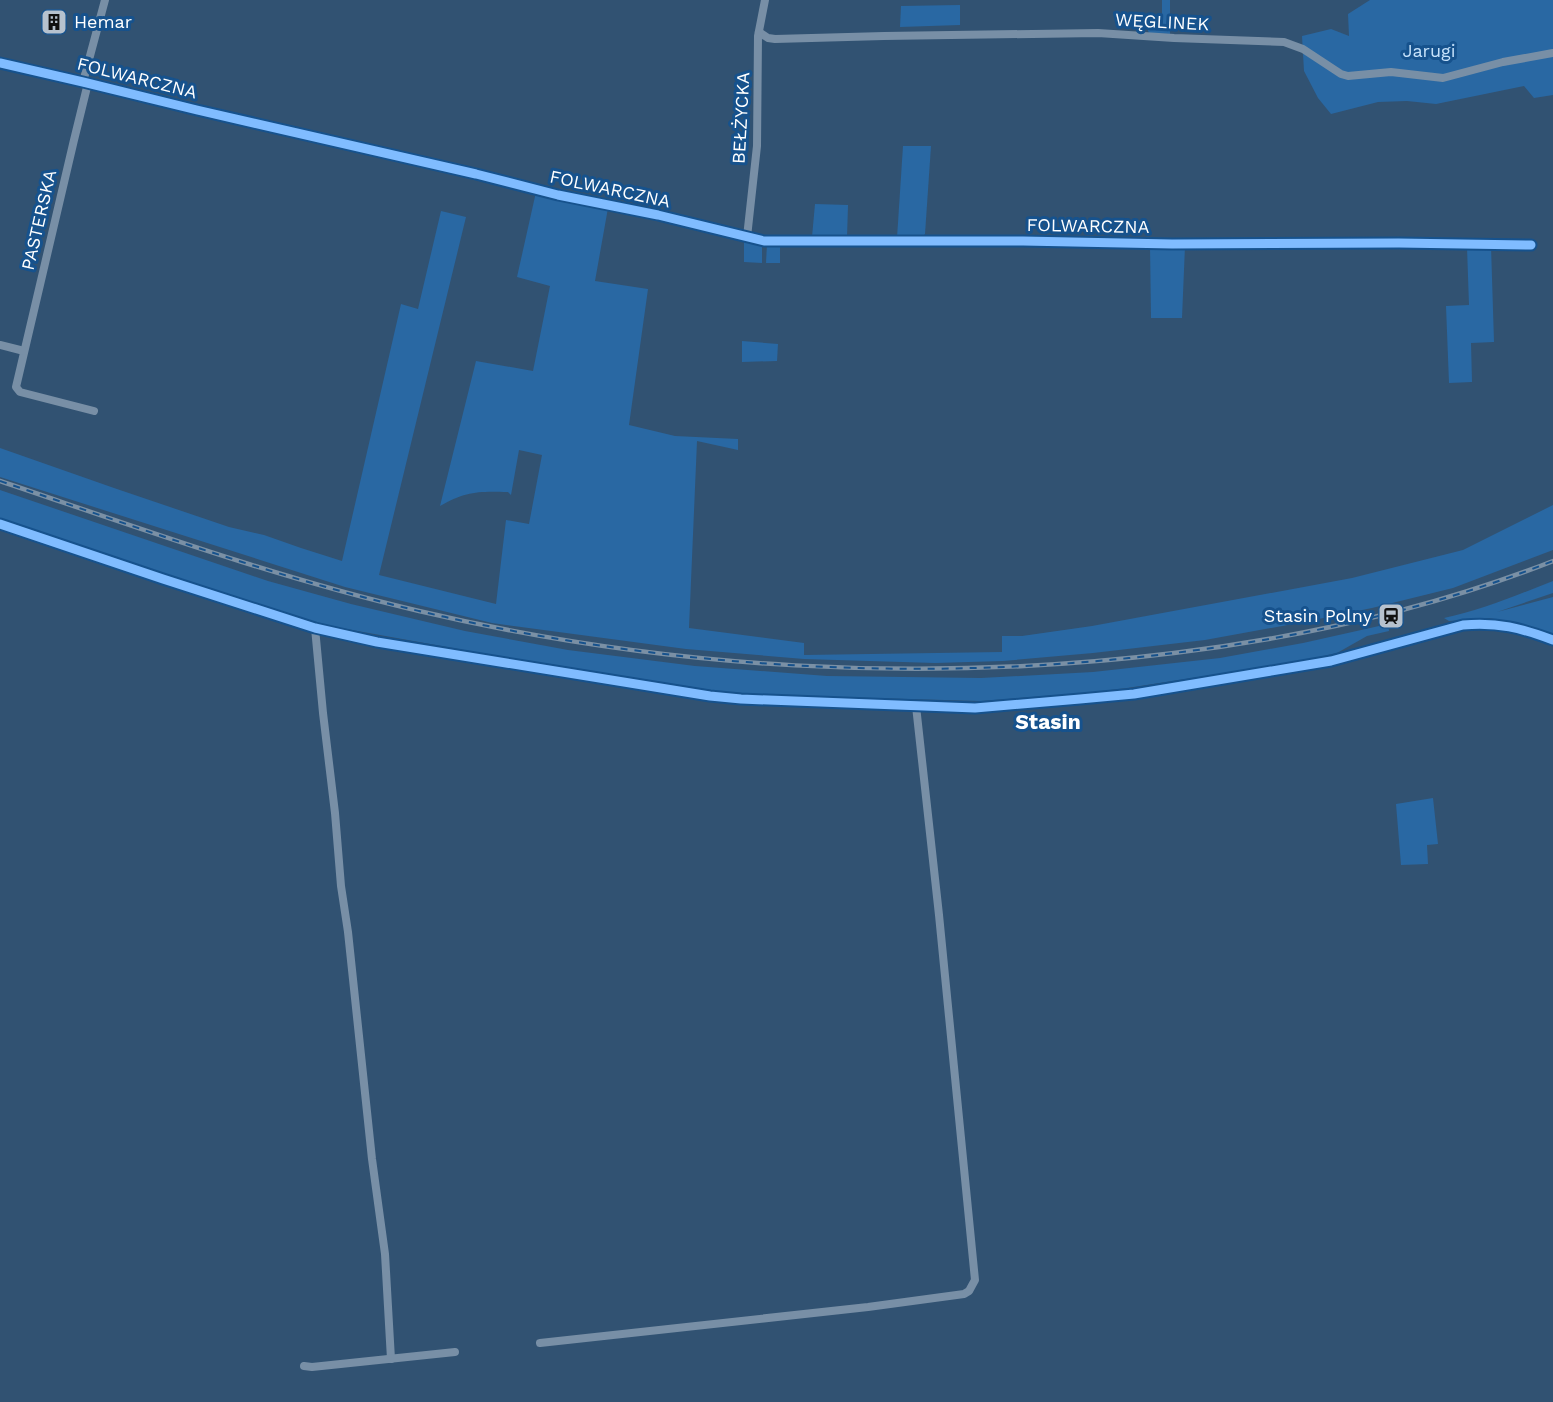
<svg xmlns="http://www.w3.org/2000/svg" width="1553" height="1402" font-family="'Work Sans',sans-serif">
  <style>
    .green { fill: #2968a3 }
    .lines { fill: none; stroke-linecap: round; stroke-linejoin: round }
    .street { stroke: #788fa6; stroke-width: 8 }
    .rail-casing { stroke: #7a90a5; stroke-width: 4.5 }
    .rail { stroke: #16528d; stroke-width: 2; stroke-dasharray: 7; stroke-linecap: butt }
    .cycleway-casing { stroke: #16528d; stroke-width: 13 }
    .cycleway { stroke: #80bcff; stroke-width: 9 }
    .labels { text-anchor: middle; stroke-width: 6; stroke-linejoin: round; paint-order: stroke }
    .poi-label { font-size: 18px; fill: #fff; stroke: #16528d; text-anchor: start }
    .street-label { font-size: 18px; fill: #fff; stroke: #16528d }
    .park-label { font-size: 18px; fill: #c6e2fb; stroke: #16528d }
    .quarter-label { font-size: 21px; font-weight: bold; fill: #fff; stroke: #16528d }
  </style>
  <rect width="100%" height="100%" fill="#315272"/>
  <g class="green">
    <polygon points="1162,0 1170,0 1170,34 1149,33 1147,28 1155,28 1162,22"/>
    <polygon points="1370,0 1553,0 1553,95 1534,98 1524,86 1436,104 1407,101 1378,102 1331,114 1318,98 1304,71 1302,36 1331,29 1349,36 1348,14"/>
    <polygon points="960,5 960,25 900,27 901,6"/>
    <polygon points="903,146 931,146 925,234 921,238 897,238"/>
    <path d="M 536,192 L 608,208 L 595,281 L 648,289 L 629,425 L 675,436 L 738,439 L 738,450 L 697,441 L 689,628 L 804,643 L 804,655 L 1002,652 L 1002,636 L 1022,636 L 1092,626 L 1352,578 L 1463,550 L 1553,505 L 1553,550 L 1453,588 L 1372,608 L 1304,622 L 1205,640 L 1093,653 L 1003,661 L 935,663 L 804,659 L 686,649 L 492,623 L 345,587 L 0,477 L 0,448 L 114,488 L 229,527 L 264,535 L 301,548 L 342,561 L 401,304 L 418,309 L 441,211 L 466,217 L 379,575 L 496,604 L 506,520 L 529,524 L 542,455 L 519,450 L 511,495 L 508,492 C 479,491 466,491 440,506 L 476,361 L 533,371 L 550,286 L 517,277 Z"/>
    <polygon points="815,204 848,205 847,237 812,237"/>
    <polygon points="744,239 762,244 762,263 744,262"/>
    <polygon points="767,244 780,244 780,263 766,263"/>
    <polygon points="1150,245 1185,246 1182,318 1151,318"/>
    <polygon points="1491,246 1494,342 1471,343 1472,382 1449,383 1446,306 1469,305 1467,247"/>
    <polygon points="742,341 778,344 777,361 742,362"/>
    <polygon points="0,490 268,581 351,604 465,631 568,650 695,666 827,676 981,678 1093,672 1220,658 1303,643 1388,624 1389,631 1367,636 1337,653 1297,662 1127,688 1085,693 981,701 798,696 723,692 486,654 324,625 152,570 0,518"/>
    <path d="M 1553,581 L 1553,593 L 1497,612 L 1553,597 L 1553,635 L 1522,624 L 1489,618 L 1449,621 L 1444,618 C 1482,610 1517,595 1553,581 Z"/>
    <polygon points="1433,798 1438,844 1427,845 1428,864 1401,865 1396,804"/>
  </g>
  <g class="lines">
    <g class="street">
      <polyline points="759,32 768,38 775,39 884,36 1098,33 1174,38 1284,42 1303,49 1341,74 1348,76 1391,72 1443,78 1503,62 1553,53"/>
      <polyline points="0,63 83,82 197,110 476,174 558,195 658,215 764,241 1023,241 1172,244 1399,243 1531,245"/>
      <polyline points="83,82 105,0"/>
      <polyline points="88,83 74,140 16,387 20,392 94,411"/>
      <polyline points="747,237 757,146 758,36 765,0"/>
      <polyline points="0,345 24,351"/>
      <path d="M 0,524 L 163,579 L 315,628 L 377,642 L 710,696 L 741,699 L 975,708 L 1080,699 L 1134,694 L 1331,661 L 1463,625 C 1498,622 1521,628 1553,640"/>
      <polyline points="315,628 323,713 335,813 341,886 348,932 372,1159 385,1254 391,1359"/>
      <polyline points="540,1343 868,1307 964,1294 969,1291 975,1280 939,915 916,706"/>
      <polyline points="304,1366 312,1367 455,1352"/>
    </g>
    <g class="rail-casing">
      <path id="rail" d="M 0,481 C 139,528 277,578 419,611 C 666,669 923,684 1174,653 C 1304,637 1431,609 1553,561"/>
    </g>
    <use href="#rail" class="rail"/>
    <g class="cycleway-casing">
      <g id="cycleway">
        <polyline points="0,63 83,82 197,110 476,174 558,195 658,215 764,241 1023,241 1172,244 1399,243 1531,245"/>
        <path d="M 0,524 L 163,579 L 315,628 L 377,642 L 710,696 L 741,699 L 975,708 L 1080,699 L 1134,694 L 1331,661 L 1463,625 C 1498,622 1521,628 1553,640"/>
      </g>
    </g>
    <use href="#cycleway" class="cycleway"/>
  </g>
  <defs>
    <g id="building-square" transform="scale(1.35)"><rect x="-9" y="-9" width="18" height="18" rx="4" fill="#b7c2ce" stroke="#16528d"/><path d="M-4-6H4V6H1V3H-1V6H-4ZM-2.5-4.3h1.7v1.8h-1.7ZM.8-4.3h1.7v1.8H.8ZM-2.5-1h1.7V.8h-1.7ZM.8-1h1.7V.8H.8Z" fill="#111"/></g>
    <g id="station-square" transform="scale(1.35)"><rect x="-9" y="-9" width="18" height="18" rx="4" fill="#b7c2ce" stroke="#16528d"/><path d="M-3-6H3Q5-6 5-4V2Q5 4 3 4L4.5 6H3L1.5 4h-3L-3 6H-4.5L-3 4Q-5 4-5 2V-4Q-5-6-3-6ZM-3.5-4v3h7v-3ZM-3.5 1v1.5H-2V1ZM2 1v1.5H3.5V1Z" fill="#111"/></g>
  </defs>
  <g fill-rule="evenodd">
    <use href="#building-square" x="54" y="22"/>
    <use href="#station-square" x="1391" y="616"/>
  </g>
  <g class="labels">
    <g class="poi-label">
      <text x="74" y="28">Hemar</text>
      <text x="1372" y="622" text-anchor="end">Stasin Polny</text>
    </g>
    <g class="street-label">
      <text transform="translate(1162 22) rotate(3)" y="6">WĘGLINEK</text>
      <text transform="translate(137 78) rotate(14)" y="6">FOLWARCZNA</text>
      <text transform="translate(741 118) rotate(-87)" y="6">BEŁŻYCKA</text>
      <text transform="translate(610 189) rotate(12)" y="6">FOLWARCZNA</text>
      <text transform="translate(39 220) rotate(-77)" y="6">PASTERSKA</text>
      <text transform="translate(1088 226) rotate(1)" y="6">FOLWARCZNA</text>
    </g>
    <g class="park-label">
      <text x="1429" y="57">Jarugi</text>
    </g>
    <g class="quarter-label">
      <text x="1048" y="729">Stasin</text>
    </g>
  </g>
</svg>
